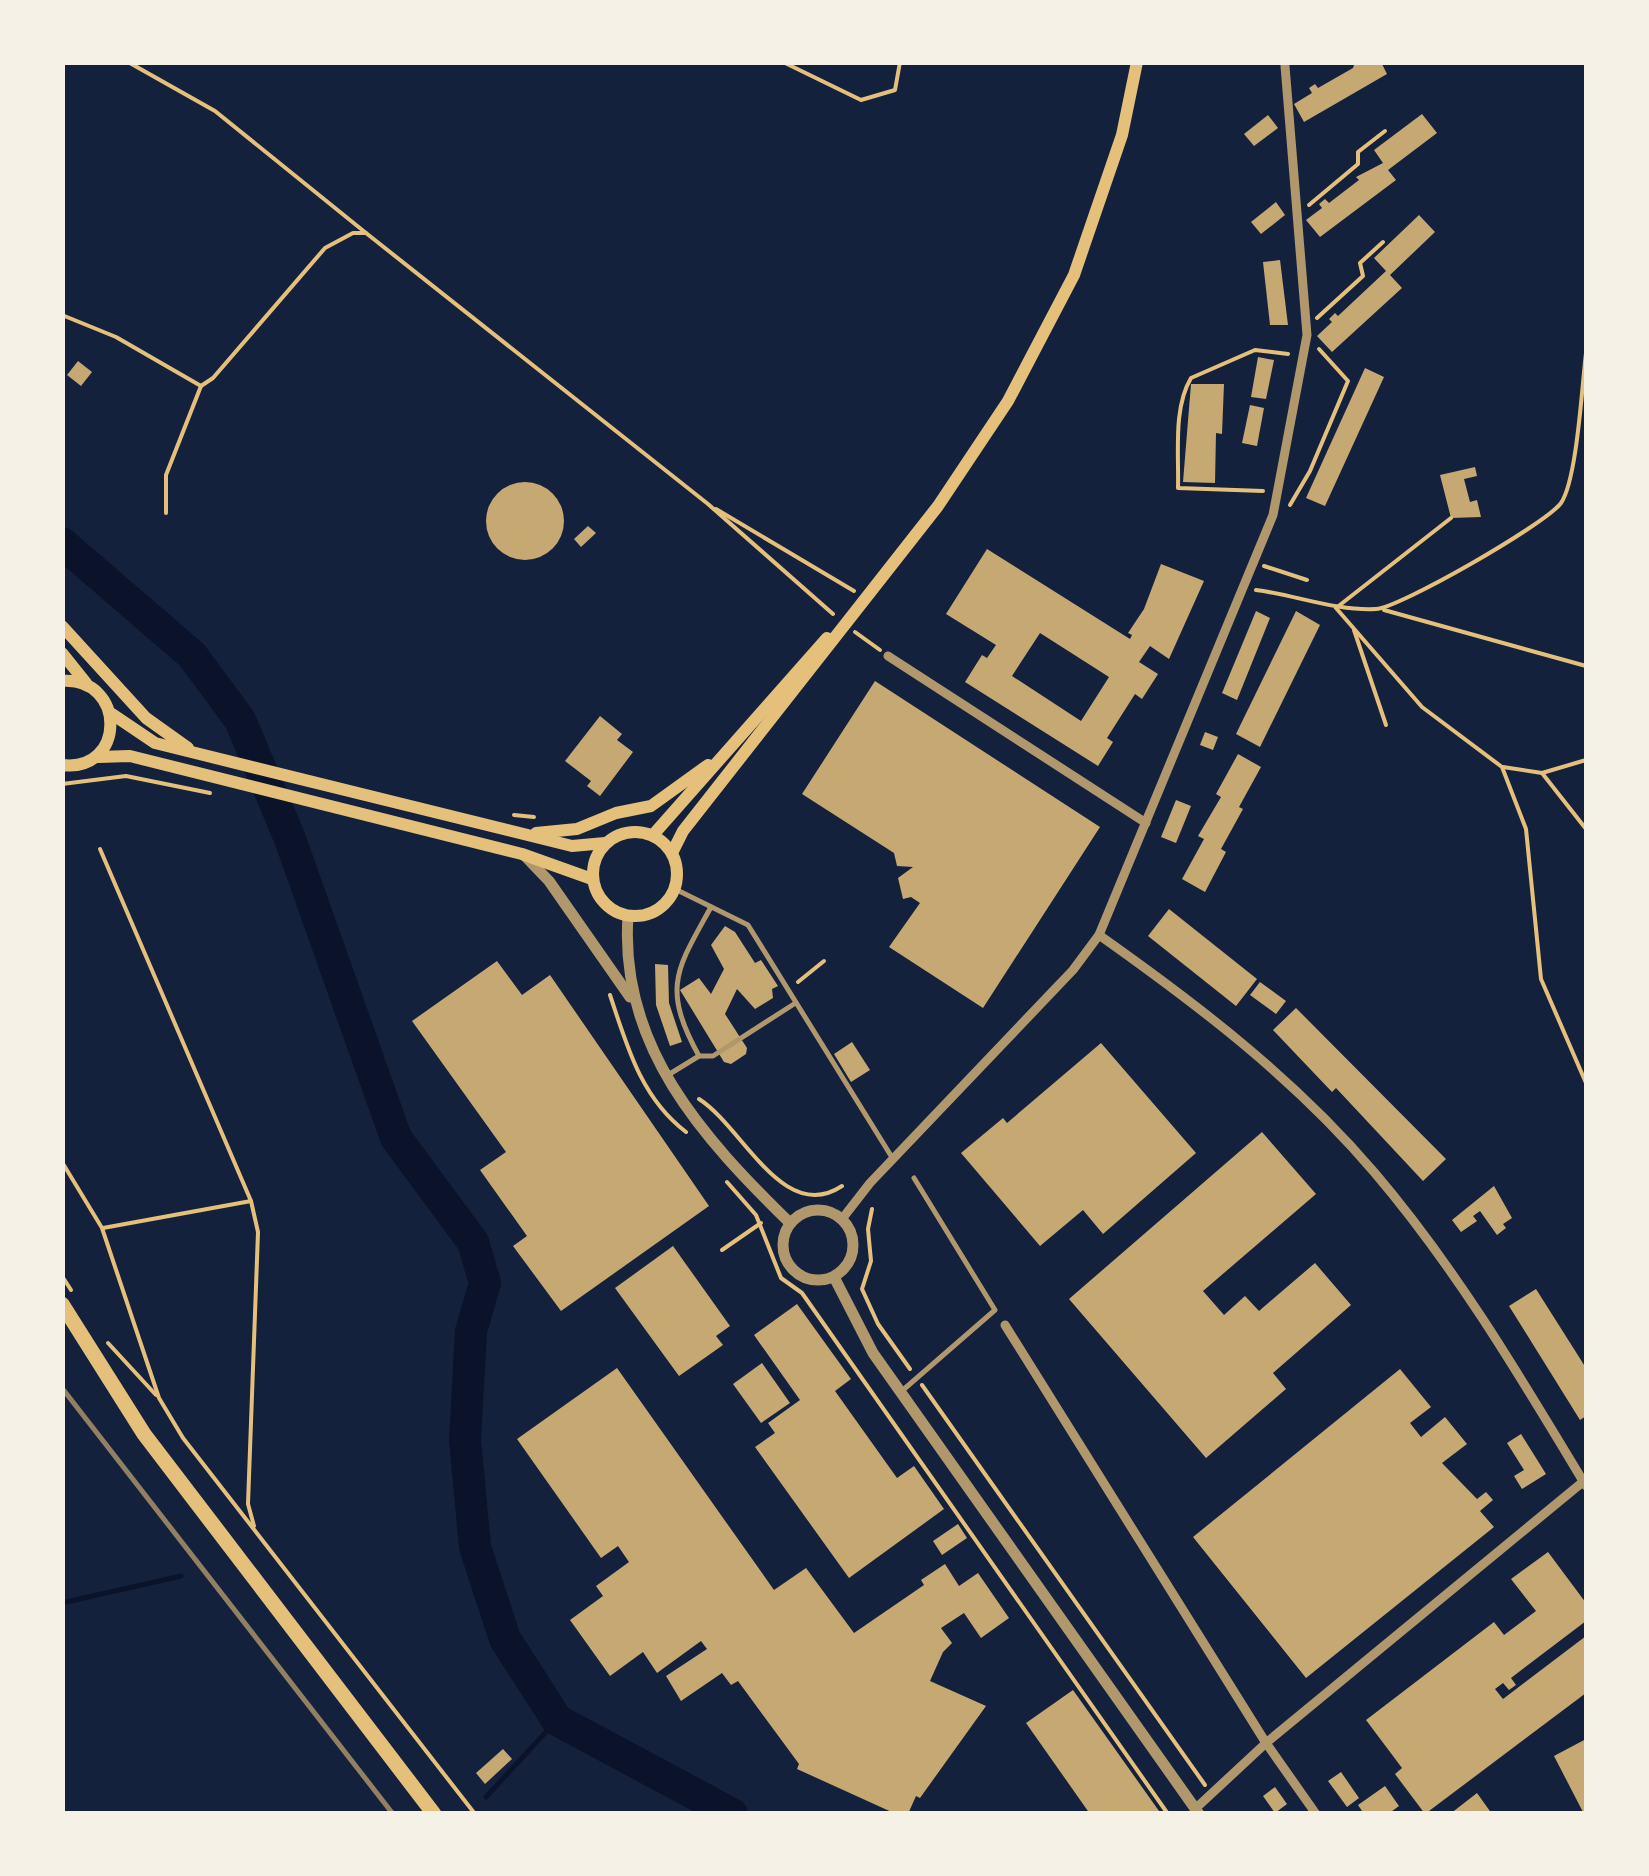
<svg xmlns="http://www.w3.org/2000/svg" width="1649" height="1876" font-family="'Varela Round',sans-serif">
  <style>
    .lines { fill: none; stroke-linecap: round; stroke-linejoin: round }
    .stream { stroke: #0b132b; stroke-width: 5 }
    .river { stroke: #0b132b; stroke-width: 32 }
    .building { fill: #c6a872; fill-rule: evenodd }
    .path { stroke: #e5c07b; stroke-width: 4 }
    .service { stroke: #b1986c; stroke-width: 5 }
    .minor { stroke: #b1986c; stroke-width: 9 }
    .tertiary { stroke: #b1986c; stroke-width: 11 }
    .secondary { stroke: #e5c07b; stroke-width: 12 }
    .primary { stroke: #e5c07b; stroke-width: 15 }
    .rail { stroke: #918062; stroke-width: 5 }
  </style>
  <rect width="100%" height="100%" fill="#14213d"/>
  <g class="lines">
    <g class="stream">
      <polyline points="62,1603 181,1576"/>
      <polyline points="486,1797 557,1720"/>
    </g>
    <polyline class="river" points="62,543 192,655 240,720 290,839 396,1138 473,1242 485,1283 471,1331 465,1440 475,1547 505,1639 557,1720 732,1814"/>
  </g>
  <g class="building">
    <polygon points="1355,62 1381,62 1387,74 1304,122 1294,104 1312,93 1309,88 1315,84 1318,88 1353,68"/>
    <polygon points="1422,114 1437,133 1388,170 1396,180 1320,237 1306,220 1322,208 1319,204 1325,199 1329,203 1359,180 1356,177 1383,163 1374,150"/>
    <polygon points="1268,115 1278,128 1254,146 1244,134"/>
    <polygon points="1276,202 1285,215 1261,234 1251,222"/>
    <polygon points="1419,215 1435,232 1390,275 1402,288 1332,352 1317,336 1332,322 1329,319 1335,313 1338,316 1386,271 1374,258"/>
    <polygon points="1280,260 1288,325 1270,325 1263,262"/>
    <polygon points="1258,357 1274,360 1266,399 1251,397"/>
    <polygon points="78,361 92,372 81,386 67,375"/>
    <polygon points="1365,368 1384,377 1325,506 1306,498"/>
    <polygon points="1191,384 1224,384 1222,434 1216,433 1215,483 1183,482"/>
    <polygon points="1250,405 1264,408 1257,446 1242,443"/>
    <polygon points="1475,467 1477,476 1464,479 1470,502 1477,500 1481,517 1451,518 1440,475"/>
    <circle cx="525" cy="521" r="39"/>
    <polygon points="588,526 596,533 581,547 574,539"/>
    <path d="M 987,549 L 1130,639 L 1132,635 L 1128,633 L 1144,609 L 1161,564 L 1204,581 L 1169,659 L 1150,646 L 1139,662 L 1158,674 L 1142,699 L 1135,694 L 1107,738 L 1113,742 L 1098,766 L 965,682 L 982,655 L 987,658 L 996,645 L 946,614 ZM 1040,633 L 1109,677 L 1081,721 L 1012,676 Z"/>
    <polygon points="1256,611 1270,618 1237,700 1222,693"/>
    <polygon points="1296,611 1320,625 1260,747 1236,734"/>
    <polygon points="875,681 1100,827 983,1008 889,947 920,903 911,897 903,899 898,878 913,867 897,866 894,853 802,794"/>
    <polygon points="600,716 622,734 617,740 633,752 600,796 587,786 591,781 565,761"/>
    <polygon points="1205,732 1218,737 1213,750 1200,745"/>
    <polygon points="1238,754 1261,767 1239,807 1243,809 1221,849 1226,852 1205,892 1182,879 1204,839 1198,836 1221,797 1216,794"/>
    <polygon points="1176,800 1191,806 1176,843 1161,837"/>
    <polygon points="1169,909 1257,979 1236,1006 1148,936"/>
    <polygon points="725,926 735,932 755,963 761,960 778,986 772,989 773,998 755,1009 737,989 725,1014 747,1048 746,1054 731,1064 724,1062 680,990 699,978 711,994 724,969 711,945"/>
    <polygon points="497,961 522,995 550,975 709,1206 561,1311 513,1246 527,1236 480,1170 506,1152 412,1021"/>
    <polygon points="655,964 668,965 669,1003 682,1042 670,1046 656,1005"/>
    <polygon points="1260,982 1286,1001 1276,1014 1250,995"/>
    <polygon points="1296,1008 1446,1159 1423,1181 1336,1088 1332,1092 1273,1030"/>
    <polygon points="852,1042 870,1070 851,1082 834,1054"/>
    <polygon points="1101,1043 1196,1153 1103,1234 1083,1210 1040,1246 961,1153 1003,1118 1007,1123"/>
    <polygon points="1262,1132 1316,1194 1203,1291 1224,1315 1245,1296 1259,1311 1315,1263 1351,1305 1273,1373 1286,1389 1206,1458 1069,1299"/>
    <polygon points="1494,1186 1512,1218 1503,1224 1506,1228 1497,1235 1480,1211 1473,1216 1477,1221 1461,1232 1452,1220"/>
    <polygon points="673,1246 730,1326 716,1336 723,1345 679,1376 615,1288"/>
    <polygon points="1536,1289 1586,1368 1586,1416 1580,1420 1509,1306"/>
    <polygon points="797,1304 851,1379 835,1391 897,1478 914,1466 944,1509 849,1578 755,1447 775,1433 768,1423 800,1400 754,1335"/>
    <polygon points="762,1363 790,1403 761,1423 733,1384"/>
    <polygon points="617,1368 774,1590 806,1568 854,1633 924,1585 921,1580 945,1564 959,1586 978,1573 1009,1618 981,1638 964,1613 941,1628 952,1643 943,1652 930,1681 986,1706 920,1798 916,1796 908,1814 896,1814 797,1769 799,1764 738,1681 731,1685 722,1673 681,1701 666,1676 707,1649 701,1641 657,1673 643,1652 610,1676 570,1620 603,1596 596,1586 629,1562 618,1546 601,1558 517,1439"/>
    <polygon points="1400,1369 1431,1407 1410,1423 1421,1437 1445,1417 1467,1444 1442,1463 1477,1499 1486,1492 1493,1500 1480,1511 1494,1527 1306,1678 1193,1537"/>
    <polygon points="1521,1434 1546,1474 1522,1489 1514,1476 1524,1470 1507,1443"/>
    <polygon points="958,1524 967,1538 942,1555 933,1541"/>
    <polygon points="1548,1552 1586,1603 1586,1621 1511,1678 1516,1685 1509,1690 1503,1683 1495,1689 1503,1699 1586,1636 1586,1693 1425,1814 1395,1774 1402,1768 1366,1720 1494,1622 1504,1635 1536,1611 1511,1579"/>
    <polygon points="1073,1690 1159,1811 1156,1814 1090,1814 1026,1723"/>
    <polygon points="1586,1739 1586,1814 1584,1814 1554,1756"/>
    <polygon points="503,1749 512,1759 485,1784 476,1773"/>
    <polygon points="1341,1772 1359,1798 1347,1807 1328,1781"/>
    <polygon points="1385,1786 1399,1806 1388,1814 1364,1814 1358,1805"/>
    <polygon points="1275,1787 1287,1804 1275,1813 1263,1796"/>
    <polygon points="1477,1793 1492,1814 1450,1814"/>
  </g>
  <g class="lines">
    <g class="path">
      <polyline points="128,62 215,111 366,233"/>
      <polyline points="783,62 861,100 895,90 900,62"/>
      <polyline points="1309,205 1358,164 1358,152 1385,131"/>
      <polyline points="62,315 116,337 201,386 213,378 325,248 353,233 366,233 708,504 833,614"/>
      <polyline points="1317,318 1363,276 1360,263 1383,242"/>
      <path d="M 1263,491 L 1178,488 C 1179,454 1173,408 1191,378 L 1255,350 L 1288,354"/>
      <polyline points="1290,505 1310,471 1348,381 1319,349"/>
      <polyline points="716,509 854,591"/>
      <polyline points="166,513 166,475 201,386"/>
      <polyline points="1451,518 1336,608 1422,707 1502,767 1526,829 1541,979 1586,1083"/>
      <polyline points="1264,566 1307,580"/>
      <path d="M 1256,590 C 1296,595 1335,611 1376,609 C 1399,608 1546,524 1561,503 C 1577,480 1582,385 1586,353"/>
      <polyline points="1384,610 1586,666"/>
      <polyline points="1354,630 1386,725"/>
      <polyline points="855,632 880,650"/>
      <polyline points="1503,767 1542,773 1586,760"/>
      <polyline points="1542,773 1586,829"/>
      <polyline points="62,784 126,776 210,793"/>
      <polyline points="514,815 534,817"/>
      <polyline points="100,849 251,1201 258,1232 248,1504 254,1526"/>
      <polyline points="798,982 824,961"/>
      <path d="M 610,995 C 627,1046 641,1098 686,1132"/>
      <path d="M 699,1099 C 743,1127 783,1225 842,1186"/>
      <polyline points="62,1162 102,1228 159,1398 183,1438 475,1814"/>
      <polyline points="727,1182 756,1215 781,1278 802,1293 1168,1814"/>
      <polyline points="872,1209 868,1229 871,1261 862,1289 878,1324 910,1369"/>
      <polyline points="103,1228 251,1201"/>
      <polyline points="722,1250 761,1223"/>
      <polyline points="62,1276 71,1290"/>
      <polyline points="108,1343 156,1395"/>
      <polyline points="922,1385 1205,1785"/>
    </g>
    <g class="service">
      <polyline points="675,889 748,925 893,1159"/>
      <path d="M 699,1056 C 661,987 677,969 711,907"/>
      <polyline points="668,1075 699,1056 713,1056 794,1004"/>
      <polyline points="903,1390 995,1310 914,1178"/>
    </g>
    <g class="minor">
      <polyline points="888,656 1146,823"/>
      <path d="M 1099,935 C 1198,1005 1295,1079 1374,1172 C 1456,1268 1521,1378 1586,1486"/>
      <polyline points="842,1219 870,1183 1073,970 1099,935 1273,515 1307,335 1285,66"/>
      <polyline points="1005,1325 1266,1743 1316,1814"/>
      <polyline points="1195,1809 1266,1743 1584,1481"/>
    </g>
    <g class="tertiary">
      <polyline points="525,856 549,881 630,997"/>
      <path d="M 628,916 C 619,1046 702,1137 790,1223"/>
      <circle cx="818" cy="1245" r="35"/>
      <polyline points="834,1277 873,1353 1199,1814"/>
    </g>
    <g class="secondary">
      <polyline points="62,626 146,718 188,748"/>
      <polyline points="62,653 86,683"/>
      <path d="M 62,681 C 127,677 126,773 62,765"/>
      <polyline points="112,714 155,743 572,846 605,843"/>
      <polyline points="98,757 130,756 522,854 592,879"/>
      <circle cx="635" cy="874" r="42"/>
      <polyline points="536,833 577,829 616,813 651,806 708,765"/>
      <polyline points="653,835 827,638"/>
      <polyline points="672,853 683,831 938,506 1008,401 1074,275 1122,135 1137,62"/>
    </g>
    <polyline class="primary" points="62,1304 144,1434 434,1814"/>
    <polyline class="rail" points="62,1388 393,1814"/>
  </g>
  <rect width="1649" height="1876" fill="none" stroke="#f6f1e7" stroke-width="130"/>
</svg>
